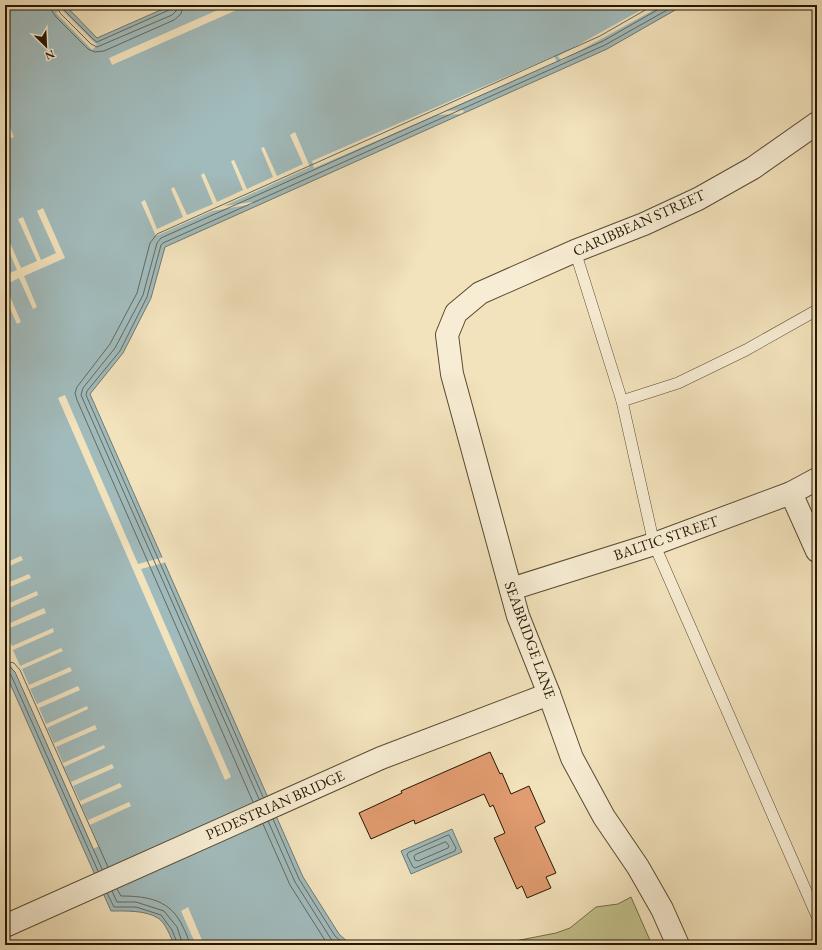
<svg xmlns="http://www.w3.org/2000/svg" width="822" height="950" font-family="'EB Garamond',serif">
  <style>
    .green { fill: #c2c18c; stroke: #746c46 }
    .water { fill: #a1bbbc; stroke: #707971 }
    .pier { fill: #f3e3bd }
    .lines { fill: none; stroke-linecap: round; stroke-linejoin: round }
    .shore { stroke: #64695e; stroke-width: 1 }
    .building { fill: #e19c70; stroke: #261701 }
    .lane-casing { stroke: #594a30; stroke-width: 12 }
    .street-casing { stroke: #594a30; stroke-width: 24 }
    .lane { stroke: #f7edd4; stroke-width: 11 }
    .street { stroke: #f7edd4; stroke-width: 22 }
    .labels { text-anchor: middle; stroke-width: 4; stroke-linejoin: round; paint-order: stroke }
    .street-label { font-size: 15px; fill: #261701; stroke: #f7edd4 }
  </style>
  <rect width="100%" height="100%" fill="#f3e3bd"/>
  <filter id="stains"><feTurbulence type="fractalNoise" baseFrequency=".005" numOctaves="4"/><feColorMatrix values="0 0 0 0 .2 0 0 0 0 .09 0 0 0 0 .02 0 0 0 .5 -.17"/></filter>
  <radialGradient id="worn" r=".72"><stop offset=".6" stop-color="#630" stop-opacity="0"/><stop offset="1" stop-color="#630" stop-opacity=".3"/></radialGradient>
  <polygon class="green" points="631,897 652,945 509,945 515,941 556,933 570,928 596,907 618,904"/>
  <g class="water">
    <path d="M 5,5 L 65,5 L 97,38 L 172,5 L 684,5 L 607,49 L 165,247 L 151,298 L 123,353 L 90,394 L 303,877 L 339,934 L 351,945 L 174,945 C 171,937 165,922 158,918 C 145,910 125,911 111,911 L 5,672 Z"/>
    <polygon points="452,829 462,852 411,874 401,851"/>
  </g>
  <g class="pier">
    <polygon points="229,5 248,5 112,65 109,58"/>
    <polygon points="650,5 673,5 661,6 561,61 558,56"/>
    <polygon points="61,9 97,45 92,50 56,13"/>
    <polygon points="554,56 557,62 445,111 463,110 464,112 460,114 436,115 314,168 312,161"/>
    <polygon points="5,116 14,137 8,139 5,132"/>
    <polygon points="295,132 310,167 224,206 252,202 253,204 212,211 156,236 141,202 145,200 157,229 183,217 171,189 174,187 187,215 213,204 201,175 204,173 217,202 243,190 231,161 234,160 247,189 273,177 261,148 264,147 277,176 303,164 290,135"/>
    <polygon points="43,208 65,258 24,276 37,307 33,309 19,278 5,285 5,275 17,270 5,242 5,231 21,268 37,261 18,219 23,217 41,260 56,253 37,211"/>
    <polygon points="5,285 21,322 17,324 5,297"/>
    <polygon points="65,395 138,564 164,557 167,562 141,569 231,777 225,780 58,398"/>
    <polygon points="21,556 23,560 5,568 5,563"/>
    <polygon points="29,574 31,578 5,589 5,584"/>
    <polygon points="37,591 38,595 5,610 5,605"/>
    <polygon points="44,608 46,613 5,630 5,618 8,624"/>
    <polygon points="53,628 54,632 13,650 20,666 61,648 63,651 22,669 29,685 70,667 72,671 30,689 37,704 78,686 80,690 39,708 46,724 87,706 88,709 47,728 54,743 95,725 97,729 56,747 63,763 104,745 105,748 64,767 71,782 112,764 114,768 73,786 80,801 120,783 122,787 81,805 88,820 129,802 131,806 90,825 99,846 93,849 5,651 5,631 12,646"/>
    <polygon points="188,907 204,945 196,945 181,911"/>
  </g>
  <g class="lines">
    <g class="shore">
      <polyline points="51,5 52,11 56,17 88,49 95,52 104,51 174,20 181,14 183,5"/>
      <polyline points="57,5 60,13 91,44 97,47 172,15 176,11 177,5"/>
      <polyline points="63,5 64,10 94,40 97,42 169,10 172,8 172,5"/>
      <polyline points="5,661 14,663 20,670 108,867"/>
      <polyline points="5,667 11,668 15,672 102,869"/>
      <polyline points="5,672 8,672 11,675 98,871"/>
      <polyline points="263,797 86,395 87,391 120,351 147,297 161,245 163,243 605,45 676,5"/>
      <polyline points="259,799 81,395 83,388 115,348 143,295 157,243 161,238 603,41 666,5"/>
      <polyline points="253,802 77,400 75,393 77,387 110,344 137,293 150,243 157,234 600,36 654,5"/>
      <polyline points="273,819 299,879 335,936 345,945"/>
      <polyline points="268,821 295,882 331,939 337,945"/>
      <polyline points="263,824 290,885 328,945"/>
      <polygon points="449,835 456,848 455,851 415,868 413,867 407,855 408,853"/>
      <polygon points="446,842 449,846 448,848 418,861 415,860 414,857 415,855"/>
      <path d="M 117,889 L 121,896 C 148,896 171,900 183,927 C 186,933 189,939 189,945"/>
      <polyline points="112,891 117,902 136,902 164,911 177,927 183,945"/>
      <polyline points="107,893 114,907 136,907 161,915 172,930 178,945"/>
    </g>
  </g>
  <polygon class="building" points="490,752 500,774 502,773 511,794 529,786 545,822 535,827 556,873 546,877 551,888 527,898 522,886 517,889 494,838 505,833 493,805 490,807 484,794 415,824 414,820 371,839 359,813 402,793 401,791"/>
  <g class="lines">
    <g class="lane-casing">
      <g id="lane">
        <polyline points="575,251 622,401 654,544 817,916"/>
        <polyline points="622,401 678,383 746,350 817,310"/>
      </g>
    </g>
    <g class="street-casing">
      <g id="street">
        <polyline points="791,493 817,551"/>
        <polyline points="511,589 654,544 791,493 817,479"/>
        <polyline points="5,926 381,758 549,694"/>
        <polyline points="678,945 662,909 638,867 604,817 572,758 549,694 518,616 452,374 447,335 456,313 480,293 575,251 644,224 698,199 753,168 817,123"/>
      </g>
    </g>
    <use href="#lane" class="lane"/>
    <use href="#street" class="street"/>
  </g>
  <g class="labels">
    <g class="street-label">
      <text transform="translate(639 223) rotate(-24)" y="5">CARIBBEAN STREET</text>
      <text transform="translate(666 538) rotate(-19)" y="5">BALTIC STREET</text>
      <text transform="translate(530 640) rotate(70)" y="5">SEABRIDGE LANE</text>
      <text transform="translate(275 805) rotate(-24)" y="5">PEDESTRIAN BRIDGE</text>
    </g>
  </g>
  <rect width="822" height="950" fill="none" stroke="#f3e3bd" stroke-width="20"/>
  <rect x="6" y="6" width="810" height="938" fill="none" stroke="#261701" stroke-width="2"/>
  <rect x="10" y="10" width="802" height="930" fill="none" stroke="#261701"/>
  <g transform="translate(46 46) rotate(156)" stroke="#f7edd4" stroke-width="3" paint-order="stroke">
  <path d="M0-3L7 15L0 10L-7 15Z" fill="#261701"/>
  <text y="-6" font-size="11" font-weight="bold" text-anchor="middle" fill="#261701">N</text>
  </g>
  <rect width="100%" height="100%" filter="url(#stains)"/>
  <rect width="100%" height="100%" fill="url(#worn)"/>
</svg>
